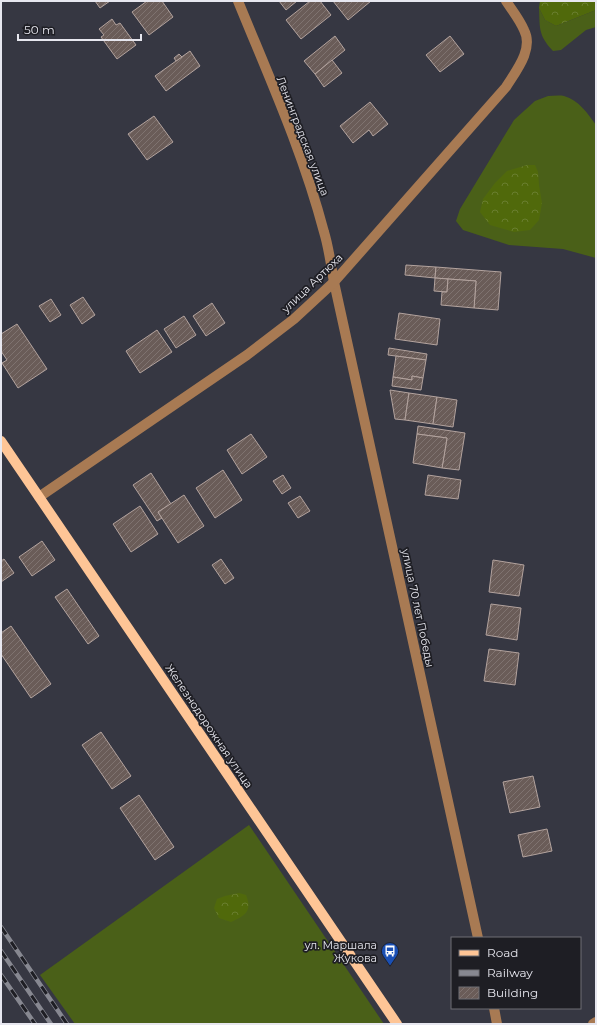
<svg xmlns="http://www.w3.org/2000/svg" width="597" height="1025" font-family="Montserrat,sans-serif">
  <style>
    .grass { fill: #4a6018 }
    .forest { fill: url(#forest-crowns) }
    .building { fill: url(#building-hatch); stroke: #b3a39e }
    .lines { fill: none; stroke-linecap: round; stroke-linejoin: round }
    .minor { stroke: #a87a53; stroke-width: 10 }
    .major { stroke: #fec596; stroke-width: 10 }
    .rail-casing { stroke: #878891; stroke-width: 4.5 }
    .rail { stroke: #1e1e24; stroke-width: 3; stroke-dasharray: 9; stroke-linecap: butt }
    .labels { text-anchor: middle; stroke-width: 3.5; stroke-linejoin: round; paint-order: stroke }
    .street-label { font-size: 11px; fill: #e7e7ef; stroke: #1e1e24 }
    .poi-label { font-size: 11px; fill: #e7e7ef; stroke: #1e1e24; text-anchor: end }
  </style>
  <defs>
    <pattern id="forest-crowns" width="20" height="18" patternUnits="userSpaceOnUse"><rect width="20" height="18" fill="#50690b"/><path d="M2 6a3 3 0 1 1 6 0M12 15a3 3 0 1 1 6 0" fill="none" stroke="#697e2f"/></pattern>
    <pattern id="building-hatch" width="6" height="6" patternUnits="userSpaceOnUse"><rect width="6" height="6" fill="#6a5c58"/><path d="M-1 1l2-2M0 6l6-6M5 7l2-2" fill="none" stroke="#7f7370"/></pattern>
  </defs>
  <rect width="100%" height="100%" fill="#363742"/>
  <g class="grass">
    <path d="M 539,8 L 545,20 L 556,26 L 596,10 L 596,27 L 586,30 L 561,50 L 553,51 C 538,35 540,28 539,8 Z"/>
    <path d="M 548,96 C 553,96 559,95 564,96 C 579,100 588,114 596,125 L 596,258 L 563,249 L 509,245 L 463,230 L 456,221 L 460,209 L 514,120 L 535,101 Z"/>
    <polygon points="249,825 384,1024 75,1024 40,975"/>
  </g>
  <g class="forest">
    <polygon points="540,1 596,1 596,10 556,26 545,20 539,8"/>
    <polygon points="527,165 535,165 538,172 539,185 542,203 539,220 530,230 514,232 490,225 480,212 483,199 495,183 507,171"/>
    <path d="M 239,893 L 246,895 C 253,912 244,916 231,922 L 219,918 L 214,908 L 217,899 L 225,896 Z"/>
  </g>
  <g class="building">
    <polygon points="95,1 110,1 100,8"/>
    <polygon points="147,1 162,1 173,17 149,35 132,12"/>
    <polygon points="279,1 297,1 286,10"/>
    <polygon points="310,1 320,1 331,15 301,39 286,20"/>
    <polygon points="333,1 371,1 348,20"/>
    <polygon points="112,19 116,25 120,23 136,45 117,59 101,37 104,35 99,29"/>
    <polygon points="335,36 345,50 315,74 304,61"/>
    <polygon points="450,36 464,54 440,72 426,55"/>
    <polygon points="190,51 200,66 166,91 155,76"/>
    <polygon points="179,54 182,57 176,61 174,58"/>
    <polygon points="332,60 342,73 324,87 315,74"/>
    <polygon points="370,102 388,124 373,136 369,130 353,143 340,126"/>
    <polygon points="154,116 173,142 147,160 128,134"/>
    <polygon points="406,265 436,267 435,278 405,275"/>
    <polygon points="436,267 501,272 498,310 474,308 476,281 435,278"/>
    <polygon points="435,278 448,279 447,292 434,291"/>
    <polygon points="448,279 476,281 474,308 441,305 442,292 447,292"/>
    <polygon points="83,297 95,315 82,324 70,305"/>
    <polygon points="51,299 61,315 50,322 39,306"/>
    <polygon points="212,303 225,323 206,336 193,316"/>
    <polygon points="399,313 440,319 437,345 395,339"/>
    <polygon points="184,316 196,335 176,348 164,329"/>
    <polygon points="17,324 47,369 18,388 2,363 7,360 1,351 1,334"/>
    <polygon points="157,330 172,352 140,373 126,351"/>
    <polygon points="389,348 427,354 426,360 388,355"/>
    <polygon points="396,356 426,360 423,378 412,376 412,380 393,377"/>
    <polygon points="412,376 423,378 421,390 392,386 393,377 412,380"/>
    <polygon points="390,390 409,393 405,420 395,419"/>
    <polygon points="409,393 437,397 433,424 405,420"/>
    <polygon points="437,397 457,400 453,427 433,424"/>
    <polygon points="418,426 465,433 459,470 442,468 447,438 417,434"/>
    <polygon points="251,434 267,457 242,474 227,450"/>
    <polygon points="417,434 447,438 442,468 413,463"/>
    <polygon points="223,470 242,500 215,518 196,488"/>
    <polygon points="151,473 171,504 158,512 162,518 157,521 133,485"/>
    <polygon points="283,475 291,488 282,494 273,481"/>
    <polygon points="428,475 461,480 458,499 425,495"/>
    <polygon points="184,495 204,526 178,543 158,512"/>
    <polygon points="300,496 310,511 298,518 288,503"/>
    <polygon points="140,506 158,534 131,552 113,524"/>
    <polygon points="42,541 55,560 32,576 19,557"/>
    <polygon points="4,559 14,573 1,582 1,561"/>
    <polygon points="221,559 234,578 225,584 212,565"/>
    <polygon points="493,560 524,565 519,596 489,592"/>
    <polygon points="67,589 99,636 88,644 55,597"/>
    <polygon points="491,604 521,608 517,640 486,635"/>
    <polygon points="11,626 51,684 31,698 1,654 1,633"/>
    <polygon points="489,649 519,653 515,685 484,681"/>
    <polygon points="101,732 131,776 112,789 82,745"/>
    <polygon points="533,776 540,807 510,813 503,782"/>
    <polygon points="139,795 174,847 155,860 120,808"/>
    <polygon points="547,829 552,851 523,857 518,835"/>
  </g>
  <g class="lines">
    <g class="minor">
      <path d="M 238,1 C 269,77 303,152 324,232 C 329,248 331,266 334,282 L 478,938"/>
      <path d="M 39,497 L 247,355 L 294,319 L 334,282 L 506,87 C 516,71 534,49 524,30 C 520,20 512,10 506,1"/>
      <polyline points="494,1008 497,1024"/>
      <polyline points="593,1024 596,1022"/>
    </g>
    <polyline class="major" points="1,441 397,1024"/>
    <g class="rail-casing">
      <g id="rail">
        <polyline points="1,927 67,1024"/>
        <polyline points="1,951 51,1024"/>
        <polyline points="1,975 35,1024"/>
      </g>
    </g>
    <use href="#rail" class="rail"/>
  </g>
  <defs>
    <g id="bus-pin" transform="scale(0.9)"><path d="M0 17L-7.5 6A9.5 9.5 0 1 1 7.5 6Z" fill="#1a4fb4" stroke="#1e1e24"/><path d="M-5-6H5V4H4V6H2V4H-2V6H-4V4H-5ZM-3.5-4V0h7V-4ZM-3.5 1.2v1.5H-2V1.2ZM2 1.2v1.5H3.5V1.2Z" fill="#fff"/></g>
  </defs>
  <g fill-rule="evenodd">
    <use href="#bus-pin" x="390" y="951"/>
  </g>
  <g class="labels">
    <g class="street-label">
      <text transform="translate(303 136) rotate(69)" y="4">Ленинградская улица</text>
      <text transform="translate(312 283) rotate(-44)" y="4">улица Артюха</text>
      <text transform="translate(418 608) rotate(78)" y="4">улица 70 лет Победы</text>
      <text transform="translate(209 726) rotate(56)" y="4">Железнодорожная улица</text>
    </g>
    <g class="poi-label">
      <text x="377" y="949">ул. Маршала<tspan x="377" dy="13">Жукова</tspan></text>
    </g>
  </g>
  <rect width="597" height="1025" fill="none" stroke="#e7e7ef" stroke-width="4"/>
  <rect x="451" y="937" width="130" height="72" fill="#1e1e24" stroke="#6e6e75"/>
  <rect x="459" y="950" width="20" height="6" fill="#fec596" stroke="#6e6e75"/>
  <text x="487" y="957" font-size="12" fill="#e7e7ef">Road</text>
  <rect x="459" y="970" width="20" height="6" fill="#878891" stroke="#6e6e75"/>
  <text x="487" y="977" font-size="12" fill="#e7e7ef">Railway</text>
  <rect x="459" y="987" width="20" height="12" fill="url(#building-hatch)" stroke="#6e6e75"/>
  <text x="487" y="997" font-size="12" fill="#e7e7ef">Building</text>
  <path d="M18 34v6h123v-6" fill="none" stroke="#e7e7ef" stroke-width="2"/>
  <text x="24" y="34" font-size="12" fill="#e7e7ef" stroke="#1e1e24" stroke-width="3" paint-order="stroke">50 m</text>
</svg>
